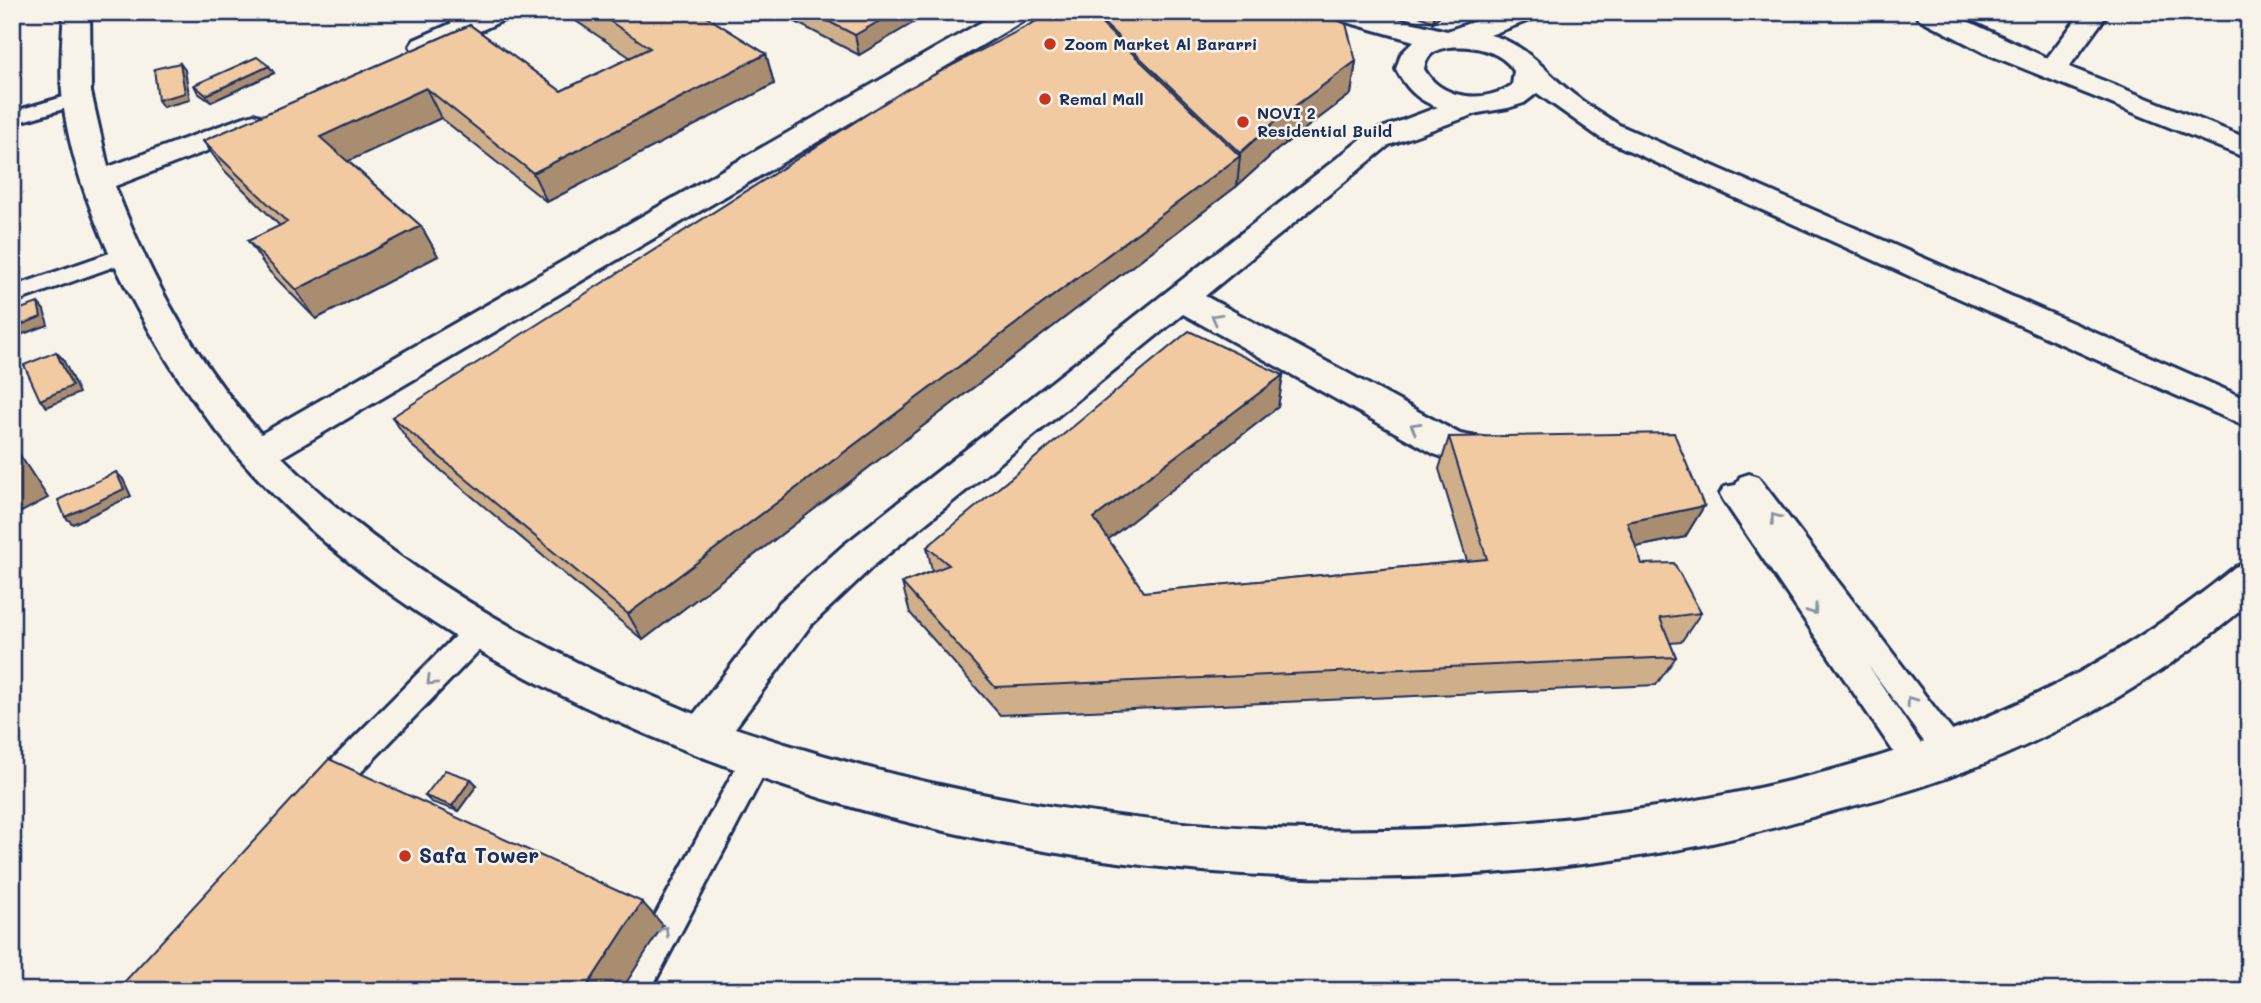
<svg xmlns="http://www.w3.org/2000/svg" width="2261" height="1003" font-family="Mali,sans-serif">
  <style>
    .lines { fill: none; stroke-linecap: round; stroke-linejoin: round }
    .service-casing { stroke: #1b2f5e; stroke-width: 6 }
    .minor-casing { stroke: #1b2f5e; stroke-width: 6 }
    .service { fill: #f7f3e8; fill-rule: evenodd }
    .minor { fill: #f7f3e8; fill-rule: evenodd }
    .wall { fill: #cfae8a; stroke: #1b2f5e; stroke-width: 2 }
    .shaded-wall { fill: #a98d71; stroke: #1b2f5e; stroke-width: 2 }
    .building { fill: #f1caa1; stroke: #1b2f5e; stroke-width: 2 }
    .oneway { stroke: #8991a3 }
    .poi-dot { fill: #c8321e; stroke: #f7f3e8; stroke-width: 2.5 }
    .labels { text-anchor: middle; stroke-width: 5; stroke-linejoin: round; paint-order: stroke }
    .far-poi-label { font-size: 16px; font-weight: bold; fill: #1b2f5e; stroke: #f7f3e8; text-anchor: start }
    .near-poi-label { font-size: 21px; font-weight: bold; fill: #1b2f5e; stroke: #f7f3e8; text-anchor: start }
  </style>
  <rect width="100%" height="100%" fill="#f7f3e8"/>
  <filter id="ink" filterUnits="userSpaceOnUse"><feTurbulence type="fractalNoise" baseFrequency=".0143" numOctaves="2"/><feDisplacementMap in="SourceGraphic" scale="14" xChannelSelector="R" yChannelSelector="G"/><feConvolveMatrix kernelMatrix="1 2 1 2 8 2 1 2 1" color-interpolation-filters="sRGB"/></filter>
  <g filter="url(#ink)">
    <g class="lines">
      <g class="service-casing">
        <g id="service">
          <polygon points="77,93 87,99 84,103 12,124 12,112"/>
          <polygon points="127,247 135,249 138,254 135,259 12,303 12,287"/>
          <polygon points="1749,474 1758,477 1963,745 1967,755 1963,765 1952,769 1941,765 1868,665 1936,766 1932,776 1921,780 1910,776 1724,501 1720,494 1724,487 1736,485 1740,477"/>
          <polygon points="478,620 488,623 492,632 488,641 331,803 320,808 309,803 304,793 309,783 468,623"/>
          <polygon points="758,743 769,747 773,757 650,991 614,991 747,747"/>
        </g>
      </g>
      <g class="minor-casing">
        <g id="minor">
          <path d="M 64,12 L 90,12 L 91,92 L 108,167 L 244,117 L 254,114 L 264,117 L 269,123 L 264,129 L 115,186 C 149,276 196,362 261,434 L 999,12 L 1032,12 L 1028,18 L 282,457 C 367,543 474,610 580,664 C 617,683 656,697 694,714 L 780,602 L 844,545 L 1369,133 L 1438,107 C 1417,100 1406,88 1396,69 L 1401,54 L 1414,41 L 1332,18 L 1328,12 L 1369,12 L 1447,31 L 1501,12 L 1539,12 L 1535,18 L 1490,35 C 1527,44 1545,72 1573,94 C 1588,106 1604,115 1619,125 L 2249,400 L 2249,428 L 1599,137 L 1537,93 L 1524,103 L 1508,108 L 1478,113 L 1389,145 L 1205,296 L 1460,434 L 1510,443 L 1516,453 L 1510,463 C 1484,471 1458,463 1434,454 L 1183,314 L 872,567 L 810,626 L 735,728 C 1028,826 1315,853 1621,812 C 1848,781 2056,715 2235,567 L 2249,562 L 2249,603 C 2156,684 2040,747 1923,786 C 1893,796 1863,803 1833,811 C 1790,823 1747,836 1703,845 C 1340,915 951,872 614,720 C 440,642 273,529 170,365 C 120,283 72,189 62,93 C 60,66 62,39 64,12 ZM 1449,47 C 1472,45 1501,50 1514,71 L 1512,85 C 1485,104 1441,100 1424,69 C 1426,55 1435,49 1449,47 Z"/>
          <polygon points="477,12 512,12 508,18 434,52 414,52 410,46 414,40"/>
          <polygon points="1914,12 1948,12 2047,58 2082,12 2109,12 2069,67 2249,139 2249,159 1985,53 1918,18"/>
        </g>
      </g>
      <use href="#service" class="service"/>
      <use href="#minor" class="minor"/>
    </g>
    <g class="wall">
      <polygon points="568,12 699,12 766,54 774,84 547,202 441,118 348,161 421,226 438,256 316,319 269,271 248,241 280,226 224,170 203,141 470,25 561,91 631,58 570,17"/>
      <polygon points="785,12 931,12 859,55 786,17"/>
      <polygon points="1048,12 1320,12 1356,61 1351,94 1277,150 1237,186 643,640 412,446 392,417 1048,15"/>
      <polygon points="1410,12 1444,12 1433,22"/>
      <polygon points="269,66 274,73 211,102 198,93 194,85"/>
      <polygon points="1283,375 1278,407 1108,539 1144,592 1467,561 1439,469 1449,437 1704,506 1685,537 1636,547 1642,564 1701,613 1681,642 1670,643 1676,657 1656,685 1000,715 910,613 902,583 932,571 927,547"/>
      <polygon points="471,779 477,785 458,811 431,802 425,796"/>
    </g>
    <g class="shaded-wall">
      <polygon points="895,12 931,12 859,55 855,35"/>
      <polygon points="1435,12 1444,12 1433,22"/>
      <polygon points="766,54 774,84 547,202 533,173"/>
      <polygon points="1356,61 1351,94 1277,150 1237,186 1240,153 1280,117"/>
      <polygon points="180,63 185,70 190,100 163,107 158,100"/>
      <polygon points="269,66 274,73 211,102 206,95"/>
      <polygon points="426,88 441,118 338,166 320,137"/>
      <polygon points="1240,156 1237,186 643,640 628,614"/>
      <polygon points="421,226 438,256 316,319 296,290"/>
      <polygon points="38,303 44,310 48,325 20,335 13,328"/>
      <polygon points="56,352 63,359 79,393 47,407 40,400"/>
      <polygon points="1283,375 1278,407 1096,549 1094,518"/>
      <polygon points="12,443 48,498 12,517"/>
      <polygon points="116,472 123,479 131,496 73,524 65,517"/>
      <polygon points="1704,506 1685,537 1611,552 1627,522"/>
      <polygon points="471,779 477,785 458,811 452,806"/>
      <polygon points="642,902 663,925 621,991 584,991"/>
    </g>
    <g class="building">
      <polygon points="596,12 699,12 766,54 533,173 426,88 320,137 421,226 296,290 248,241 287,222 203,141 470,25 561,91 650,48"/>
      <polygon points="810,12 895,12 855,35"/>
      <polygon points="1048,12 1089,12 1240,156 628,614 392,417 905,90 1048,15"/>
      <polygon points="1092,12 1320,12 1346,24 1356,61 1280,117 1240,153"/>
      <polygon points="257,57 269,66 206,95 194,85"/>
      <polygon points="180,63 185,93 158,100 154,69"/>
      <polygon points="38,303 41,317 13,328 12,312"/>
      <polygon points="1189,331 1283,375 1094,518 1144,592 1487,559 1449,437 1674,433 1704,506 1627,522 1642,564 1674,563 1701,613 1660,618 1676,657 995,687 902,583 949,565 927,547"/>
      <polygon points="56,352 72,386 40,400 24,365"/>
      <polygon points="116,472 124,489 65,517 58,500"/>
      <polygon points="329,759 642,902 584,991 116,991"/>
      <polygon points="445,770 471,779 452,806 425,796"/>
    </g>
    <defs><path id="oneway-chevron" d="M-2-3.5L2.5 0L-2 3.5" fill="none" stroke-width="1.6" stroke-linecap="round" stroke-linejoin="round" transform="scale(1.75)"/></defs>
    <g class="oneway">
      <use href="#oneway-chevron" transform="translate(1216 318) rotate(-151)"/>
      <use href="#oneway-chevron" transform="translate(1415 427) rotate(-151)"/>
      <use href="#oneway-chevron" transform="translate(1775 518) rotate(-127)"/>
      <use href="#oneway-chevron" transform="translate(1813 610) rotate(55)"/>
      <use href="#oneway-chevron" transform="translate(431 681) rotate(135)"/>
      <use href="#oneway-chevron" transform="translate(1911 701) rotate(-127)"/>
      <use href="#oneway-chevron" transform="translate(664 931) rotate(-61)"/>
    </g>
  </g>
  <g class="poi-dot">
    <circle cx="1050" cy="44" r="7"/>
    <circle cx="1045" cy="99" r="7"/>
    <circle cx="1243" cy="122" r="7"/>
    <circle cx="405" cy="856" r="7"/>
  </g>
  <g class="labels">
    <g class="far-poi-label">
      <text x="1064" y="50">Zoom Market Al Bararri</text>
      <text x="1059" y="105">Remal Mall</text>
      <text x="1257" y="119">NOVI 2<tspan x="1257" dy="18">Residential Build</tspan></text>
    </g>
    <g class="near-poi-label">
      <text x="419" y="863">Safa Tower</text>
    </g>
  </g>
  <rect width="2261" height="1003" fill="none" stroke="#f7f3e8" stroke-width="42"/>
  <rect x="21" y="21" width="2219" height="961" fill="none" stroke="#1b2f5e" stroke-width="2.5" filter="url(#ink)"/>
</svg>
